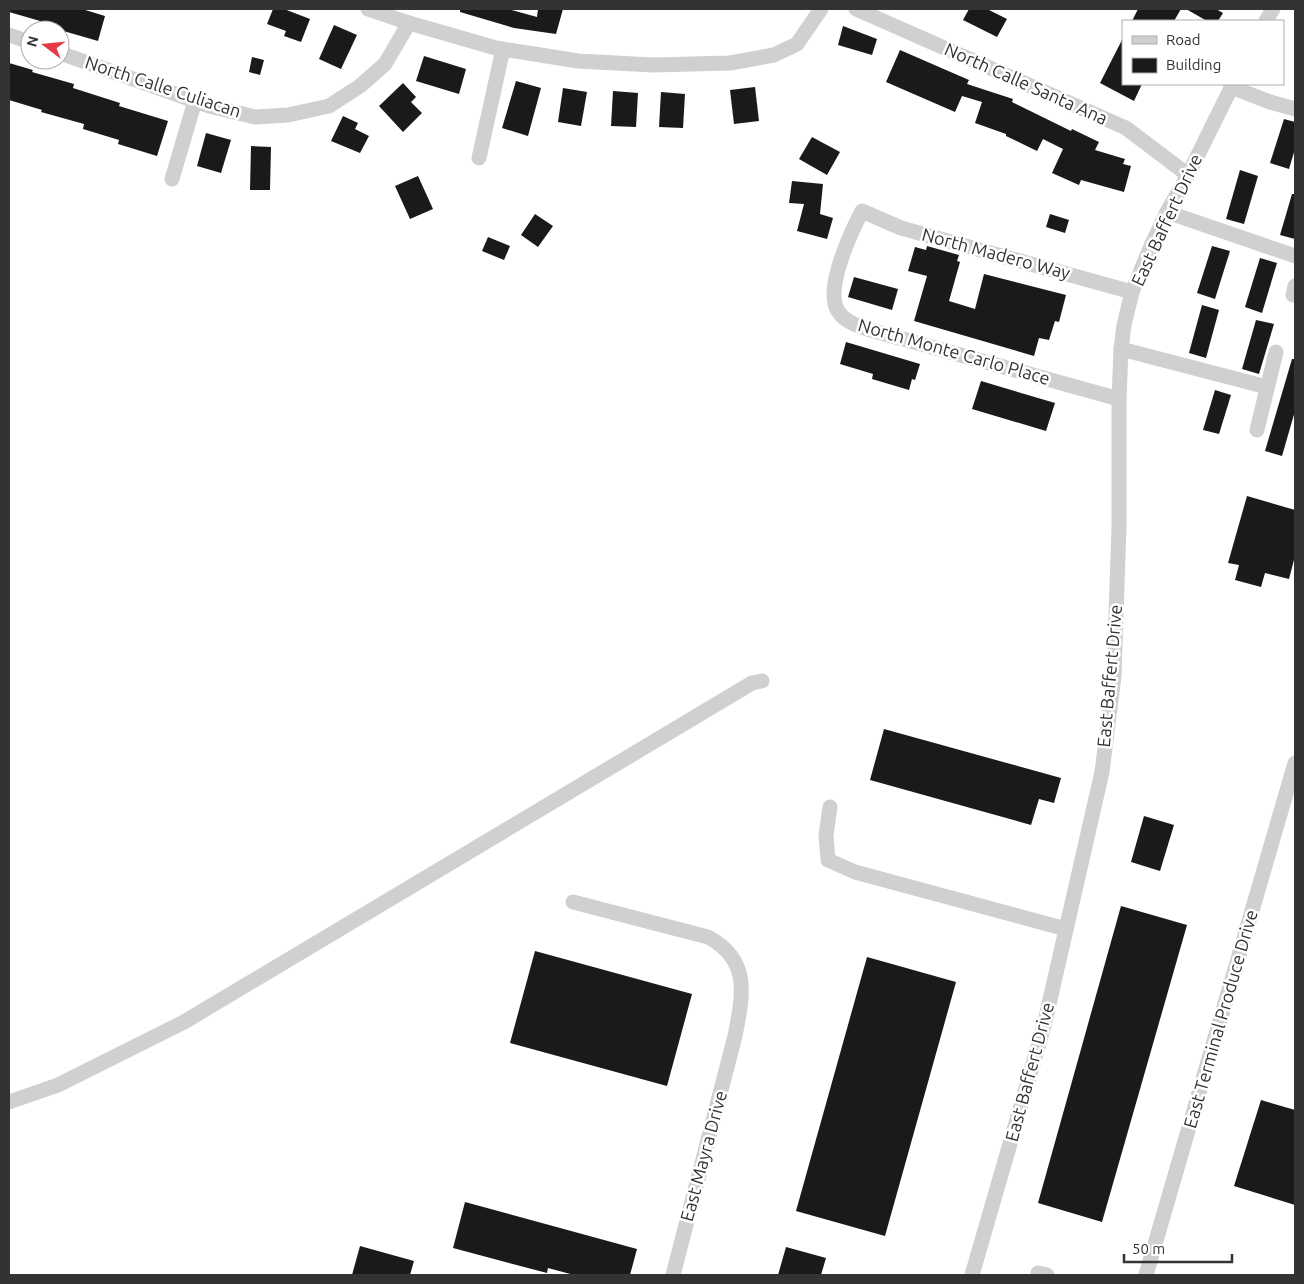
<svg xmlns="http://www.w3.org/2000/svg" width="1304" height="1284" font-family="Ubuntu,sans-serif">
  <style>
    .building { fill: #1a1a1a }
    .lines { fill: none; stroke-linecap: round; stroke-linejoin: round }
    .minor { stroke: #d0d0d0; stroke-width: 15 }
    .labels { text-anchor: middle; stroke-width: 5; stroke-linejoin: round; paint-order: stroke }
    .street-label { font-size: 18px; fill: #333; stroke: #fff }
  </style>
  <rect width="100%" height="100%" fill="#fff"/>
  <g class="building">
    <polygon points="10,9 82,9 105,16 98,41 60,30 61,27 9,12"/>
    <polygon points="273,9 284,9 310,19 301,42 284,36 286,31 267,24"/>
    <polygon points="460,9 508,9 537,17 538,9 563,9 556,34 514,28 460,12"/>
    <polygon points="969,9 987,9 1007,19 997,37 963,20"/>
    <polygon points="1138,9 1181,9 1174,21 1132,21"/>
    <polygon points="1186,9 1216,9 1223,13 1218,21 1207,21"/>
    <polygon points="334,25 357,35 341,69 319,59"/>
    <polygon points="843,26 877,39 872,55 838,45"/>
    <polygon points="1123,38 1123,84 1142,84 1134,101 1100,83"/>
    <polygon points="900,50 969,80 967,84 1013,99 1012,102 1071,131 1072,129 1099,142 1095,150 1125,159 1123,164 1131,166 1124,192 1081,180 1079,185 1052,173 1063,149 1043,139 1037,151 1006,136 1006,134 975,123 982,102 962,96 955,112 886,82"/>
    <polygon points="424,56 466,69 459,94 416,81"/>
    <polygon points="252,57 264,60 260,75 249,72"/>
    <polygon points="9,63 33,70 32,72 74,84 73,88 120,103 119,106 168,121 157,156 118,144 119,140 83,129 84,124 41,112 42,110 9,100"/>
    <polygon points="516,81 541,88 528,136 502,128"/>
    <polygon points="403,83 416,97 411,102 422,113 403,132 379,106"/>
    <polygon points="755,87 759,121 734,124 730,90"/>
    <polygon points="563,88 587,92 581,126 558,122"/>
    <polygon points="613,91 638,93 636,127 611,126"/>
    <polygon points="661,92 685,94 683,128 659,127"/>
    <polygon points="343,116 358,123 355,129 369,136 360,153 331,141"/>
    <polygon points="1284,119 1295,122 1295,149 1289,169 1270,163"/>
    <polygon points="206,133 231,140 221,173 197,166"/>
    <polygon points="812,137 840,152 827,175 799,159"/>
    <polygon points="251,146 271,147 270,190 250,190"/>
    <polygon points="1240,170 1258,176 1244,224 1226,219"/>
    <polygon points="418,176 433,209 410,219 395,186"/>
    <polygon points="792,181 823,184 820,214 833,218 827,239 797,231 804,204 789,203"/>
    <polygon points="1292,194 1295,194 1295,239 1280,235"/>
    <polygon points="535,214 553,226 538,247 521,235"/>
    <polygon points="1050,214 1069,220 1065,233 1046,227"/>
    <polygon points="488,237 510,246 504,260 482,251"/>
    <polygon points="927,246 959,255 957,261 960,262 949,301 975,309 984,274 1066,295 1059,322 1055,321 1049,340 1039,338 1034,356 914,321 927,276 908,271 915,247 926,250"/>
    <polygon points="1212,246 1230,251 1215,299 1197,293"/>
    <polygon points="1260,258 1277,263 1262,313 1245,307"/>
    <polygon points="854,277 898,289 892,310 848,297"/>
    <polygon points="1202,305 1219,310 1206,358 1189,353"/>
    <polygon points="1256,320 1274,324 1259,374 1242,369"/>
    <polygon points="846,342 920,364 915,380 912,379 909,390 872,379 873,374 840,364"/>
    <polygon points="1292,359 1295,359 1295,411 1282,456 1265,451"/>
    <polygon points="981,381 1055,403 1046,431 972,409"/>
    <polygon points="1215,390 1231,395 1219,434 1203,430"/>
    <polygon points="1247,496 1295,510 1295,556 1289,579 1265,573 1261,587 1235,580 1239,565 1228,563"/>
    <polygon points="884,729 1061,778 1054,803 1039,799 1031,825 870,780"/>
    <polygon points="1144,816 1174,825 1160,871 1131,862"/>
    <polygon points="1121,906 1187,925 1102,1222 1038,1203"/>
    <polygon points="535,951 692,994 667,1086 510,1043"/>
    <polygon points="867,957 956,982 885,1236 796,1211"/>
    <polygon points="1261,1100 1295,1110 1295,1205 1234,1186"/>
    <polygon points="465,1202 637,1249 630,1275 574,1275 548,1268 547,1273 453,1248"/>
    <polygon points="360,1246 414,1261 410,1275 352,1275"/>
    <polygon points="786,1247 826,1258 821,1275 778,1275"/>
  </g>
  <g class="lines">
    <g class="minor">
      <polyline points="368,9 409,23 496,48 578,61 653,65 730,63 774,55 797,44 821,9"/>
      <polyline points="856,9 1126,128 1188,175"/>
      <polyline points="1266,21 1273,9"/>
      <polyline points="9,35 30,42"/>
      <polyline points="60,53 209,106 255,117 288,115 329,106 360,86 385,64 409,23"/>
      <polyline points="1231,87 1270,102 1295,109"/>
      <polyline points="479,158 503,49"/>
      <polyline points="172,179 195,101"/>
      <polyline points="1167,212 1295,256"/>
      <polyline points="1293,295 1295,286"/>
      <polyline points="1121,349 1267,387"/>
      <path d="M 1119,399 L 867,329 C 855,325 841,320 836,307 C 827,284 851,232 862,211 L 901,228 L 1132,292"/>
      <polyline points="1257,430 1276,352"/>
      <polyline points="830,807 826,835 828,860 855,872 1066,929"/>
      <path d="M 573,902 L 708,937 C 751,960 743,995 735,1036 L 673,1275"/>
      <polyline points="9,1102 58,1085 184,1022 752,683 762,681"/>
      <polyline points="1038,1273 1047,1275"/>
      <polyline points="972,1275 1044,1026 1102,772 1114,676 1119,526 1119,399 1121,349 1124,325 1132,292 1151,246 1167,212 1188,175 1233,84"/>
      <polyline points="1146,1275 1295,763"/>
    </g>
  </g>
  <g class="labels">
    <g class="street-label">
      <text transform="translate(1026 84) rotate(24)" y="6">North Calle Santa Ana</text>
      <text transform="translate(163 87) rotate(18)" y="6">North Calle Culiacan</text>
      <text transform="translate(1167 220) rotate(-65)" y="6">East Baffert Drive</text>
      <text transform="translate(996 254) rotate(15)" y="6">North Madero Way</text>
      <text transform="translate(954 352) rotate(16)" y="6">North Monte Carlo Place</text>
      <text transform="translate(1110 676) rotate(-85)" y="6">East Baffert Drive</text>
      <text transform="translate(1221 1019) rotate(-74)" y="6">East Terminal Produce Drive</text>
      <text transform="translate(1030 1072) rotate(-75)" y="6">East Baffert Drive</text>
      <text transform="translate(704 1156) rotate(-75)" y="6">East Mayra Drive</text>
    </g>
  </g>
  <rect width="1304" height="1284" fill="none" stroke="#333333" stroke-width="20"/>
  <rect x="1122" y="20" width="162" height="65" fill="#ffffff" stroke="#adadad"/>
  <rect x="1132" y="36" width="25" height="8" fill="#d0d0d0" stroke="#adadad"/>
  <text x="1166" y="45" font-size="15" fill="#333333">Road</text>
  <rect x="1132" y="58" width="25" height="15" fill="#1a1a1a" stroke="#adadad"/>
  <text x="1166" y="70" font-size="15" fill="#333333">Building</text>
  <g transform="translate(45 45) rotate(286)"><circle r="24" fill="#ffffff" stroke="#adadad"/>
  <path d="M0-4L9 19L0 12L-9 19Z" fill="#e63946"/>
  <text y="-8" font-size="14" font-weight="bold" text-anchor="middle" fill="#333333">N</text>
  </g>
  <path d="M1124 1254v8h108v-8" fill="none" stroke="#333333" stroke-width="2.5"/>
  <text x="1132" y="1254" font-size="15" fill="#333333" stroke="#ffffff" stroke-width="4" paint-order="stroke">50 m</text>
</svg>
